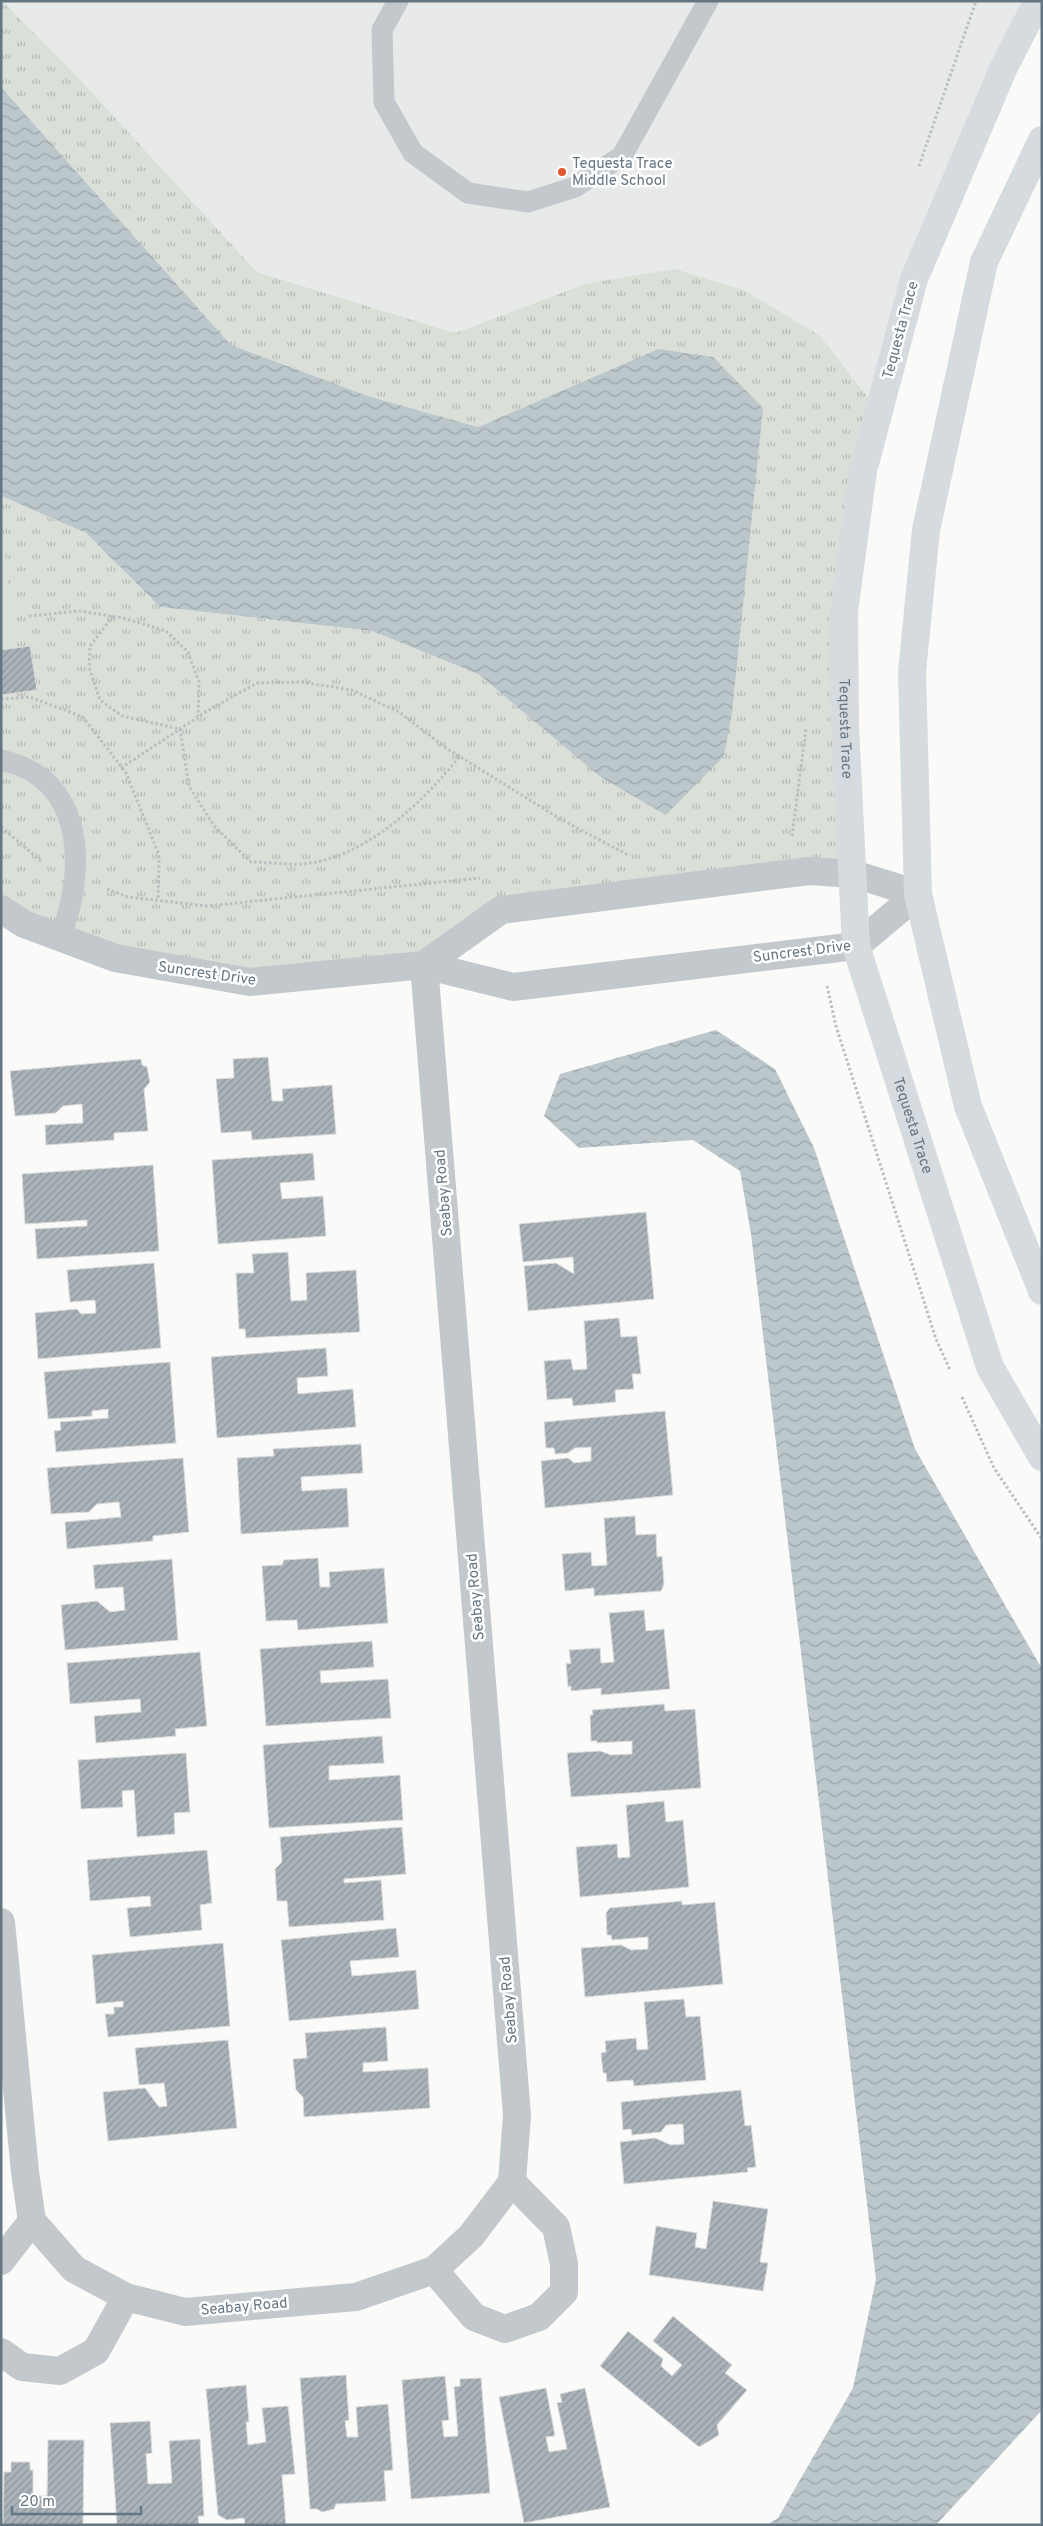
<svg xmlns="http://www.w3.org/2000/svg" width="1043" height="2526" font-family="Overpass,sans-serif">
  <style>
    .built { fill: #e8e9e9 }
    .grass { fill: url(#grass-tufts) }
    .garden { fill: #dadfd7 }
    .water { fill: url(#water-waves) }
    .building { fill: url(#building-hatch); stroke: #dcdcda }
    .lines { fill: none; stroke-linecap: round; stroke-linejoin: round }
    .path { stroke: #bbbfc2; stroke-width: 3; stroke-dasharray: 2.5 2.5; stroke-linecap: butt }
    .lane { stroke: #c3c8cc; stroke-width: 21 }
    .street { stroke: #c3c8cc; stroke-width: 28 }
    .secondary { stroke: #d6dbdf; stroke-width: 28 }
    .poi-dot { fill: #e4572e; stroke: #fff; stroke-width: 2 }
    .labels { text-anchor: middle; stroke-width: 5; stroke-linejoin: round; paint-order: stroke }
    .poi-label { font-size: 15px; fill: #657683; stroke: #fff; text-anchor: start }
    .street-label { font-size: 15px; fill: #657683; stroke: #fff }
  </style>
  <defs>
    <pattern id="grass-tufts" width="24" height="20" patternUnits="userSpaceOnUse" patternTransform="scale(1.25)"><rect width="24" height="20" fill="#dadfd7"/><path d="M3 7l-1-3M5 7V3M7 7l1-3M15 17l-1-3M17 17v-4M19 17l1-3" fill="none" stroke="#b4b9b4"/></pattern>
    <pattern id="water-waves" width="16" height="10" patternUnits="userSpaceOnUse" patternTransform="scale(1.25)"><rect width="16" height="10" fill="#bbc7cb"/><path d="M0 5q4-4 8 0t8 0" fill="none" stroke="#9ca6aa"/></pattern>
    <pattern id="building-hatch" width="6" height="6" patternUnits="userSpaceOnUse" patternTransform="scale(1.25)"><rect width="6" height="6" fill="#aab3b9"/><path d="M-1 1l2-2M0 6l6-6M5 7l2-2" fill="none" stroke="#8e969c"/></pattern>
  </defs>
  <rect width="100%" height="100%" fill="#fafaf8"/>
  <polygon class="built" points="2,1 1038,1 1004,67 879,412 585,284 455,333 257,272 76,75"/>
  <polygon class="grass" points="2,1 76,75 257,272 455,333 585,284 674,269 746,291 820,336 879,412 844,611 854,874 501,910 424,965 250,982 115,958 1,909 1,496 86,533 160,607 372,631 478,674 599,776 658,349 478,427 368,396 231,345 1,87"/>
  <polygon class="garden" points="1,551 4,551 18,654 1,656"/>
  <g class="water">
    <polygon points="1,87 231,345 368,396 478,427 658,349 713,357 763,408 732,713 724,756 666,815 599,776 478,674 372,631 160,607 86,533 1,496"/>
    <polygon points="716,1030 775,1069 814,1148 915,1449 1042,1669 1042,2410 936,2525 767,2525 778,2518 853,2388 876,2279 751,1234 740,1171 693,1140 579,1148 544,1116 560,1074"/>
  </g>
  <g class="building">
    <polygon points="30,646 37,690 1,695 1,650"/>
    <polygon points="268,1057 272,1101 283,1101 282,1089 332,1085 336,1134 252,1140 251,1131 221,1133 216,1079 234,1078 233,1059"/>
    <polygon points="141,1059 142,1065 147,1067 150,1082 144,1089 148,1131 114,1133 114,1140 46,1145 45,1125 83,1123 82,1104 63,1106 56,1113 15,1116 10,1071"/>
    <polygon points="313,1153 315,1180 280,1183 282,1199 323,1196 326,1236 218,1244 212,1160"/>
    <polygon points="153,1165 159,1251 37,1259 35,1229 87,1226 87,1220 25,1224 22,1174"/>
    <polygon points="646,1212 654,1299 528,1311 524,1266 556,1263 574,1274 573,1257 523,1262 519,1224"/>
    <polygon points="288,1252 291,1301 307,1300 306,1273 356,1270 360,1332 246,1338 245,1329 239,1329 236,1273 254,1273 252,1254"/>
    <polygon points="154,1263 161,1348 38,1359 35,1313 77,1309 81,1314 96,1313 95,1300 70,1302 67,1270"/>
    <polygon points="619,1318 621,1337 637,1336 641,1374 632,1374 634,1389 615,1390 616,1402 573,1406 572,1398 547,1400 544,1361 571,1359 573,1370 587,1369 584,1321"/>
    <polygon points="326,1348 328,1376 297,1378 298,1394 353,1389 356,1427 217,1438 211,1357"/>
    <polygon points="170,1362 176,1443 56,1452 54,1431 61,1430 60,1422 108,1418 108,1409 92,1411 92,1416 48,1419 44,1372"/>
    <polygon points="665,1411 673,1495 545,1508 541,1461 568,1458 574,1463 591,1461 591,1447 575,1448 568,1453 555,1454 554,1448 546,1448 544,1422"/>
    <polygon points="361,1444 363,1473 301,1477 302,1491 347,1488 349,1527 241,1534 237,1458 274,1456 273,1449"/>
    <polygon points="183,1458 189,1532 153,1536 153,1541 67,1549 65,1522 121,1517 119,1502 97,1504 89,1512 51,1514 47,1468"/>
    <polygon points="635,1516 636,1535 656,1534 657,1557 662,1556 664,1584 661,1591 594,1596 594,1588 565,1591 562,1554 591,1552 592,1566 607,1565 604,1518"/>
    <polygon points="318,1558 320,1587 330,1587 329,1572 384,1568 388,1623 298,1630 297,1620 266,1621 262,1566 282,1565 284,1560"/>
    <polygon points="172,1559 178,1640 65,1650 61,1605 97,1601 110,1612 125,1610 123,1587 95,1589 93,1565"/>
    <polygon points="644,1610 646,1631 664,1629 670,1689 601,1695 601,1688 571,1691 571,1686 568,1687 566,1663 571,1664 569,1650 600,1648 601,1663 614,1662 609,1613"/>
    <polygon points="372,1641 374,1667 320,1671 321,1683 388,1679 391,1718 266,1726 260,1649"/>
    <polygon points="200,1652 207,1726 175,1729 176,1736 96,1743 94,1716 141,1712 140,1699 70,1704 67,1663"/>
    <polygon points="664,1704 665,1711 695,1709 701,1788 571,1797 567,1753 600,1751 611,1755 632,1754 632,1741 597,1743 597,1741 591,1741 590,1715 593,1715 592,1710"/>
    <polygon points="382,1736 384,1763 329,1766 329,1780 400,1775 403,1820 269,1828 263,1745"/>
    <polygon points="186,1753 190,1812 174,1813 175,1834 137,1837 134,1790 122,1791 123,1807 81,1809 78,1760"/>
    <polygon points="664,1801 666,1822 683,1820 689,1887 580,1897 576,1847 617,1844 618,1858 630,1857 626,1805"/>
    <polygon points="402,1827 406,1874 344,1879 344,1883 381,1880 384,1920 289,1927 287,1901 277,1901 275,1869 282,1862 280,1837"/>
    <polygon points="207,1850 212,1903 200,1905 202,1930 130,1937 127,1908 151,1906 150,1896 90,1901 87,1860"/>
    <polygon points="682,1901 682,1905 715,1902 723,1984 585,1997 581,1948 621,1945 631,1950 648,1949 648,1937 612,1940 611,1935 607,1935 606,1913 610,1908"/>
    <polygon points="396,1928 399,1957 350,1961 352,1976 416,1970 419,2009 289,2021 281,1940"/>
    <polygon points="223,1943 230,2026 108,2037 105,2014 114,2014 114,2007 123,2007 123,2001 96,2004 92,1955"/>
    <polygon points="684,1999 686,2017 700,2016 706,2080 634,2086 633,2080 607,2082 606,2073 603,2073 601,2053 606,2052 605,2041 636,2038 637,2050 648,2049 644,2002"/>
    <polygon points="386,2027 388,2061 363,2063 363,2072 428,2068 430,2108 304,2117 303,2097 296,2090 293,2059 307,2058 305,2033"/>
    <polygon points="228,2040 237,2128 108,2141 103,2092 145,2088 159,2107 167,2106 164,2083 139,2085 135,2048"/>
    <polygon points="741,2090 745,2126 751,2125 756,2167 747,2168 748,2172 624,2184 620,2142 655,2138 671,2145 684,2144 683,2124 666,2125 661,2132 632,2135 631,2129 623,2130 621,2102"/>
    <polygon points="713,2201 768,2209 760,2262 768,2263 763,2291 649,2275 656,2226 697,2233 695,2247 706,2249"/>
    <polygon points="673,2316 732,2365 725,2373 747,2390 717,2425 719,2435 699,2447 600,2366 628,2331 663,2359 661,2366 672,2376 682,2365 653,2341"/>
    <polygon points="346,2375 349,2420 345,2421 347,2437 358,2437 356,2407 388,2404 393,2470 384,2471 386,2501 336,2504 334,2509 322,2512 317,2509 310,2509 300,2378"/>
    <polygon points="445,2376 449,2420 442,2421 444,2437 458,2436 454,2387 460,2386 460,2379 481,2378 490,2493 411,2499 402,2380"/>
    <polygon points="246,2385 249,2422 246,2422 248,2445 266,2442 262,2408 288,2406 295,2474 282,2475 286,2525 245,2525 244,2518 227,2520 218,2515 206,2389"/>
    <polygon points="546,2388 555,2436 546,2437 549,2452 567,2449 557,2403 562,2402 560,2394 585,2388 610,2507 524,2523 499,2397"/>
    <polygon points="150,2421 152,2453 146,2454 148,2484 172,2483 169,2441 200,2439 204,2516 198,2516 199,2525 117,2525 110,2423"/>
    <polygon points="48,2440 84,2440 83,2525 3,2525 4,2472 11,2472 11,2462 30,2462 30,2470 33,2470 33,2496 47,2496"/>
  </g>
  <g class="lines">
    <g class="path">
      <polyline points="919,166 976,1"/>
      <polyline points="29,616 80,611 123,618 166,631 188,652 199,682 198,716"/>
      <path d="M 113,616 L 90,646 L 89,667 L 100,700 L 122,716 L 180,729 L 189,786 L 214,826 L 251,862 C 267,862 285,865 301,864 C 364,860 423,802 460,756"/>
      <polyline points="1,699 30,697 83,717 126,773 159,855 158,900"/>
      <polyline points="121,768 207,711 257,683 301,682 352,690 399,712 446,748 562,820 630,856"/>
      <polyline points="1,827 42,862"/>
      <polyline points="792,836 806,729"/>
      <polyline points="107,889 128,897 207,906 480,878"/>
      <polyline points="827,986 836,1026 936,1339 950,1370"/>
      <polyline points="962,1397 994,1468 1042,1539"/>
    </g>
    <g class="lane">
      <polyline points="398,1 382,30 384,102 413,153 468,193 528,202 575,187 622,156 708,1"/>
      <path d="M 1,760 C 87,778 86,872 60,938"/>
    </g>
    <g class="street">
      <polyline points="1,909 24,924 115,958 250,982 424,965 513,987 856,946 918,894"/>
      <polyline points="424,965 501,910 809,871 854,874 918,894"/>
      <polyline points="1,1922 25,2172 32,2221 74,2269 126,2297 185,2312 356,2297 434,2270 471,2236 512,2182 517,2115 424,965"/>
      <polyline points="1,2261 32,2221"/>
      <polyline points="434,2270 474,2317 505,2329 539,2317 564,2292 564,2264 556,2227 512,2182"/>
      <polyline points="1,2352 22,2367 60,2371 96,2351 126,2297"/>
    </g>
    <g class="secondary">
      <path id="s1" d="M 1038,1 L 1004,67 L 914,279 L 863,471 L 844,611 L 845,726 L 856,946 L 990,1367 L 1042,1457"/>
      <polyline points="1042,140 984,262 926,530 912,672 918,894 968,1106 1042,1291"/>
    </g>
  </g>
  <circle class="poi-dot" cx="562" cy="172" r="5"/>
  <g class="labels">
    <g class="poi-label">
      <text x="572" y="168">Tequesta Trace<tspan x="572" dy="17">Middle School</tspan></text>
    </g>
    <g class="street-label">
      <text transform="translate(900 330) rotate(-75)" y="5">Tequesta Trace</text>
      <text dy="5" stroke="none"><textPath href="#s1" startOffset="762">Tequesta Trace</textPath></text>
      <text transform="translate(802 951) rotate(-7)" y="5">Suncrest Drive</text>
      <text transform="translate(207 973) rotate(8)" y="5">Suncrest Drive</text>
      <text dy="5" stroke="none"><textPath href="#s1" startOffset="1168">Tequesta Trace</textPath></text>
      <text transform="translate(443 1193) rotate(-95)" y="5">Seabay Road</text>
      <text transform="translate(475 1597) rotate(-95)" y="5">Seabay Road</text>
      <text transform="translate(508 2000) rotate(-95)" y="5">Seabay Road</text>
      <text transform="translate(244 2306) rotate(-5)" y="5">Seabay Road</text>
    </g>
  </g>
  <rect width="1043" height="2526" fill="none" stroke="#657683" stroke-width="5"/>
  <path d="M12 2506v8h129v-8" fill="none" stroke="#657683" stroke-width="2.5"/>
  <text x="20" y="2506" font-size="15" fill="#657683" stroke="#ffffff" stroke-width="4" paint-order="stroke">20 m</text>
</svg>
